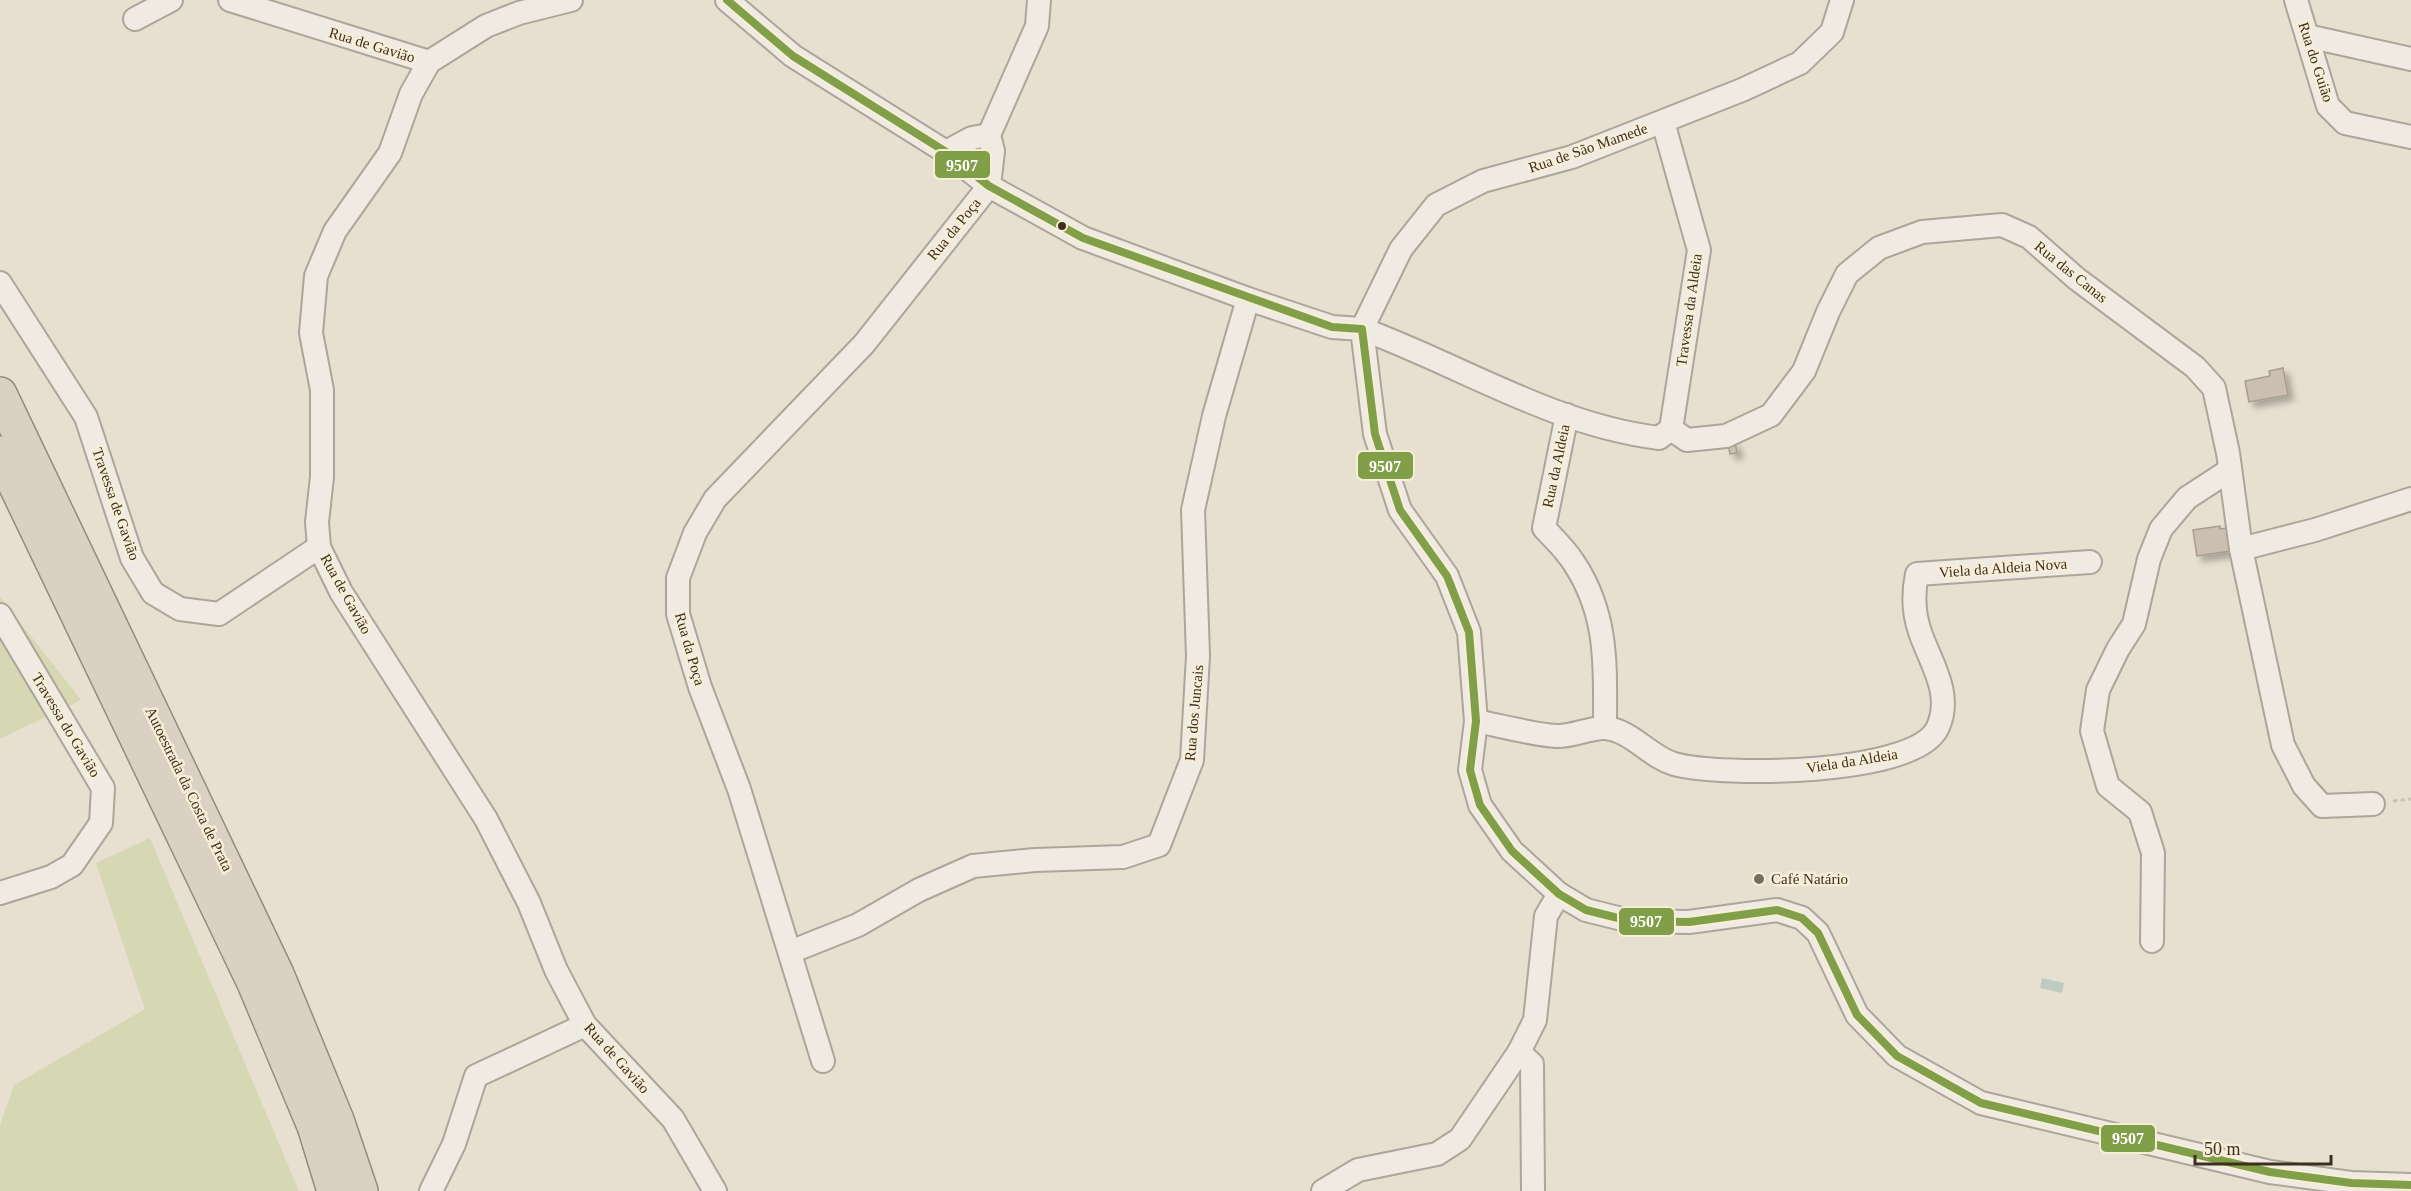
<svg xmlns="http://www.w3.org/2000/svg" width="2411" height="1191" font-family="Georgia,serif">
  <style>
    .green { fill: #d6d7b3 }
    .water { fill: #bcccc2 }
    .building { fill: #cbbfb2; stroke: #a89c90; stroke-width: 1.5; filter: url(#shadow) }
    .lines { fill: none; stroke-linecap: round; stroke-linejoin: round }
    .minor-casing { stroke: #ada599; stroke-width: 26 }
    .highway-casing { stroke: #928b80; stroke-width: 36 }
    .path { stroke: #c8c2b9; stroke-width: 3; stroke-dasharray: 4.5 3; stroke-linecap: butt }
    .minor { stroke: #efebe3; stroke-width: 22 }
    .highway { stroke: #dad1c2; stroke-width: 33 }
    .bus-1-casing { stroke: #f7eed8; stroke-width: 12 }
    .bus-1 { stroke: #819e48; stroke-width: 8 }
    .bus-dot { fill: #3d2e20; stroke: #f7eed8; stroke-width: 2 }
    .poi-dot { fill: #786c5e; stroke: #f7eed8; stroke-width: 2 }
    .labels { text-anchor: middle; stroke-width: 5; stroke-linejoin: round; paint-order: stroke }
    .street-label { font-size: 15px; fill: #3d2e20; stroke: #f7eed8 }
    .poi-label { font-size: 15px; fill: #3d2e20; stroke: #f7eed8; text-anchor: start }
    .line-badge { stroke: #f7eed8; stroke-width: 2 }
    .badge-label { font-size: 16px; text-anchor: middle; font-weight: bold; fill: #fff }
  </style>
  <defs>
    <filter id="shadow"><feDropShadow dx="5.5" dy="5.5" stdDeviation="3" flood-color="#0004"/></filter>
  </defs>
  <rect width="100%" height="100%" fill="#e7e0d1"/>
  <g class="green">
    <polygon points="0,597 81,700 0,739"/>
    <polygon points="150,838 299,1191 0,1191 0,1125 14,1085 145,1009 96,863"/>
  </g>
  <polygon class="water" points="2042,978 2064,983 2062,993 2040,988"/>
  <g class="building">
    <polygon points="2283,368 2288,395 2249,402 2245,381 2270,376 2269,371"/>
    <polygon points="1735,442 1737,453 1730,454 1728,444"/>
    <polygon points="2220,526 2220,529 2227,528 2231,551 2197,556 2193,530"/>
  </g>
  <g class="lines">
    <g class="minor-casing">
      <g id="minor">
        <polyline points="230,0 429,62"/>
        <polyline points="571,0 519,13 486,26 429,62 411,94 390,153 335,231 316,276 311,333 322,390 322,477 317,522 319,547 341,592 486,819 529,903 556,970 585,1025 673,1119 715,1191"/>
        <path d="M 727,0 L 793,56 L 946,152 L 989,186 L 1083,238 L 1248,299 L 1332,327 L 1362,329 C 1460,365 1553,425 1659,438 L 1671,429"/>
        <polyline points="2296,0 2328,106 2345,123 2411,137"/>
        <polyline points="135,19 171,0"/>
        <polyline points="2307,36 2411,59"/>
        <polyline points="1663,122 1699,250 1671,429"/>
        <polyline points="946,152 972,138 989,135"/>
        <polyline points="989,186 993,151 989,135 1037,26 1039,0"/>
        <polyline points="0,283 86,417 132,558 153,593 180,609 219,614 319,547"/>
        <polyline points="1362,329 1375,434 1400,510 1447,576 1469,632 1476,721 1470,770 1480,805 1512,851 1559,894 1586,910 1630,921 1689,922 1777,910 1802,918 1818,933 1857,1015 1897,1056 1981,1103 2270,1172 2351,1183 2411,1185"/>
        <polyline points="1362,329 1401,249 1436,205 1483,181 1572,157 1742,90 1800,63 1832,32 1842,0"/>
        <path d="M 1567,415 L 1544,528 C 1554,539 1566,550 1574,563 C 1609,616 1605,668 1605,728"/>
        <polyline points="1671,429 1687,440 1726,436 1771,415 1804,371 1828,312 1847,274 1879,248 1922,232 2002,225 2029,237 2077,279 2195,367 2214,388 2228,453 2241,549 2283,745 2304,786 2322,806 2373,804"/>
        <polyline points="2241,549 2315,530 2411,499"/>
        <polyline points="0,615 103,788 101,823 72,865 51,877 0,893"/>
        <path d="M 1476,721 C 1502,726 1530,734 1556,736 C 1573,737 1590,727 1606,728 C 1632,731 1650,757 1674,764 C 1721,777 1917,776 1938,727 C 1953,693 1930,662 1920,632 C 1913,612 1913,593 1917,574 L 2090,562"/>
        <polyline points="2152,941 2153,853 2140,812 2108,786 2092,731 2098,690 2118,649 2134,624 2149,559 2161,529 2187,498 2230,470"/>
        <polyline points="790,952 858,925 919,890 973,866 1035,860 1123,857 1159,845 1192,760 1198,656 1193,510 1214,416 1248,299"/>
        <polyline points="1519,1052 1532,1064 1533,1191"/>
        <polyline points="823,1061 739,789 700,687 678,614 678,578 695,533 715,499 864,344 989,186"/>
        <polyline points="431,1191 454,1144 476,1076 585,1025"/>
        <polyline points="1323,1191 1358,1170 1437,1154 1460,1139 1519,1052 1535,1020 1546,916 1559,894"/>
      </g>
    </g>
    <g class="highway-casing">
      <g id="highway">
        <polyline points="0,394 277,974 337,1120 361,1191"/>
        <polyline points="0,453 254,983 314,1126 334,1191"/>
      </g>
    </g>
    <polyline class="path" points="2393,801 2411,799"/>
    <use href="#minor" class="minor"/>
    <use href="#highway" class="highway"/>
    <g class="bus-1-casing">
      <polyline id="bus-1" points="727,0 793,56 946,152 989,186 1083,238 1332,327 1362,329 1375,434 1400,510 1447,576 1469,632 1476,721 1470,770 1480,805 1512,851 1559,894 1586,910 1630,921 1689,922 1777,910 1802,918 1818,933 1857,1015 1897,1056 1981,1103 2270,1172 2351,1183 2411,1185"/>
    </g>
    <use href="#bus-1" class="bus-1"/>
  </g>
  <circle class="bus-dot" cx="1062" cy="226" r="5"/>
  <circle class="poi-dot" cx="1759" cy="879" r="6"/>
  <g class="labels">
    <g class="street-label">
      <text transform="translate(372 45) rotate(17)" y="5">Rua de Gavião</text>
      <text transform="translate(2316 62) rotate(72)" y="5">Rua do Guião</text>
      <text transform="translate(1588 148) rotate(-19)" y="5">Rua de São Mamede</text>
      <text transform="translate(954 229) rotate(-51)" y="5">Rua da Poça</text>
      <text transform="translate(2071 272) rotate(39)" y="5">Rua das Canas</text>
      <text transform="translate(1689 310) rotate(-82)" y="5">Travessa da Aldeia</text>
      <text transform="translate(1556 466) rotate(-78)" y="5">Rua da Aldeia</text>
      <text transform="translate(116 504) rotate(71)" y="5">Travessa de Gavião</text>
      <text transform="translate(2003 568) rotate(-4)" y="5">Viela da Aldeia Nova</text>
      <text transform="translate(346 594) rotate(61)" y="5">Rua de Gavião</text>
      <text transform="translate(690 649) rotate(74)" y="5">Rua da Poça</text>
      <text transform="translate(1194 713) rotate(-85)" y="5">Rua dos Juncais</text>
      <text transform="translate(66 725) rotate(59)" y="5">Travessa do Gavião</text>
      <text transform="translate(1852 761) rotate(-9)" y="5">Viela da Aldeia</text>
      <text transform="translate(189 789) rotate(64)" y="5">Autoestrada da Costa de Prata</text>
      <text transform="translate(617 1058) rotate(48)" y="5">Rua de Gavião</text>
    </g>
    <g class="poi-label">
      <text x="1771" y="884">Café Natário</text>
    </g>
  </g>
  <g class="line-badge">
    <rect x="934" y="150" width="57" height="29" rx="6" fill="#819e48"/>
    <rect x="1357" y="451" width="57" height="29" rx="6" fill="#819e48"/>
    <rect x="1618" y="907" width="57" height="29" rx="6" fill="#819e48"/>
    <rect x="2100" y="1124" width="56" height="29" rx="6" fill="#819e48"/>
  </g>
  <g class="badge-label">
    <text x="962" y="171">9507</text>
    <text x="1385" y="472">9507</text>
    <text x="1646" y="927">9507</text>
    <text x="2128" y="1144">9507</text>
  </g>
  <path d="M2195 1155v9h136v-9" fill="none" stroke="#3d2e20" stroke-width="3"/>
  <text x="2204" y="1155" font-size="18" fill="#3d2e20" stroke="#f7eed8" stroke-width="4.5" paint-order="stroke">50 m</text>
</svg>
